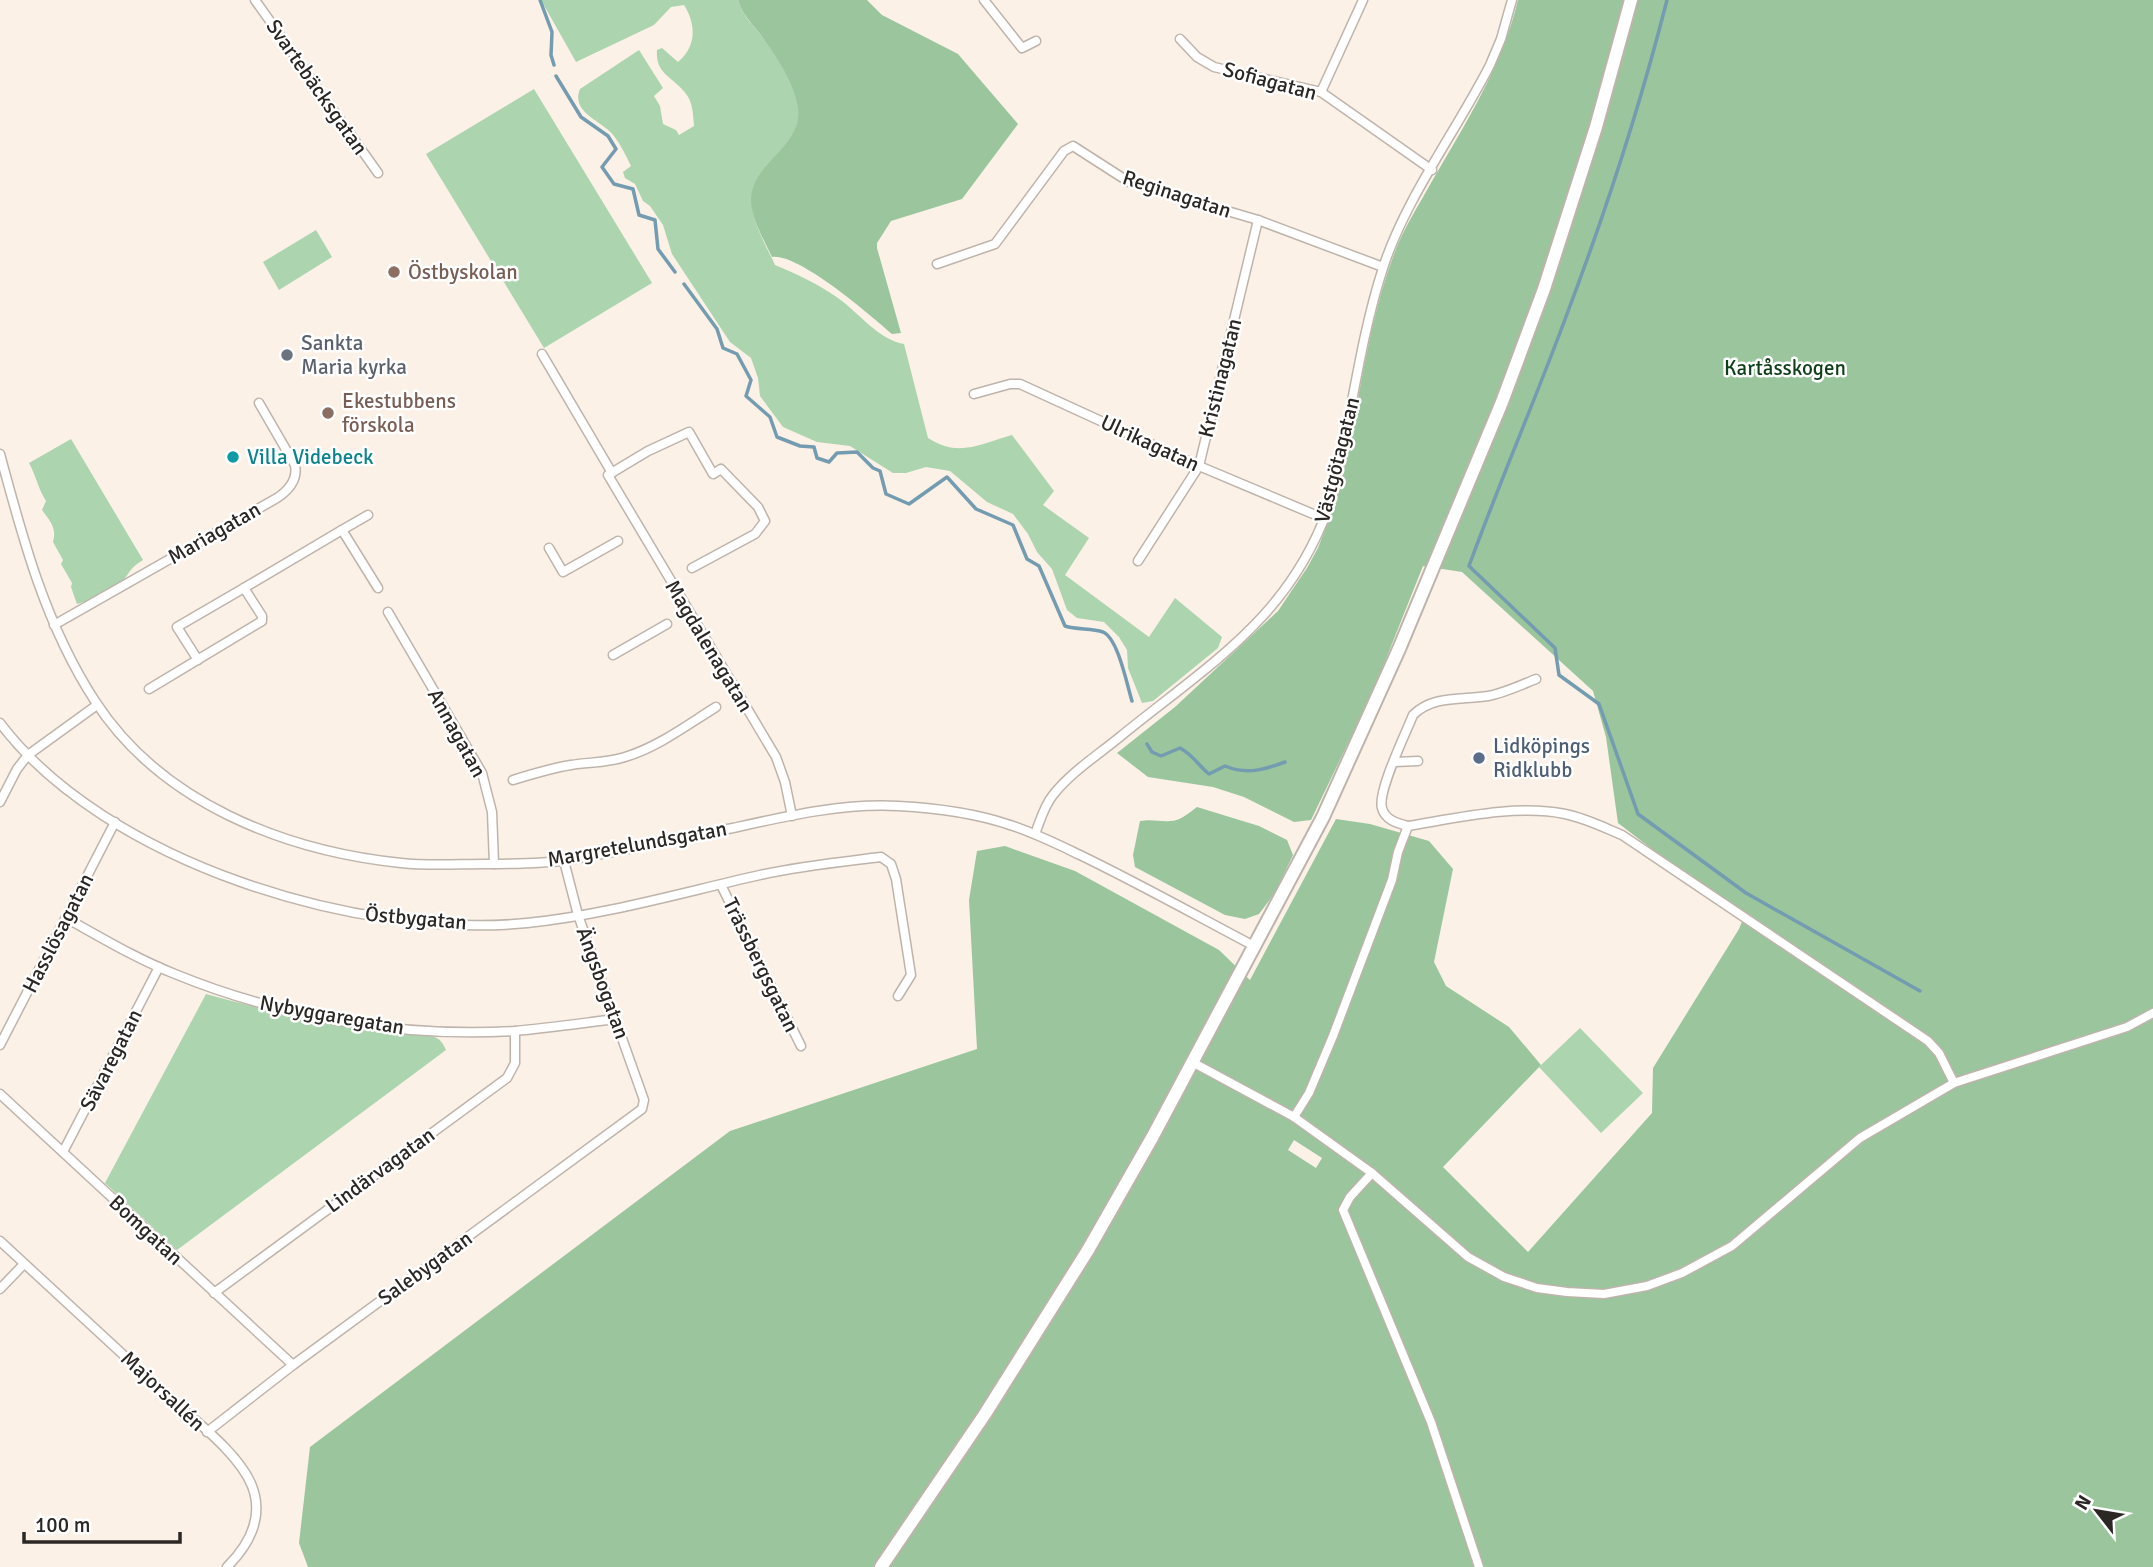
<svg xmlns="http://www.w3.org/2000/svg" width="2153" height="1567" font-family="Signika,sans-serif">
  <style>
    .green { fill: #acd4af }
    .forest { fill: #9ac59d; fill-rule: evenodd }
    .lines { fill: none; stroke-linecap: round; stroke-linejoin: round }
    .stream { stroke: #749cb1; stroke-width: 3.5 }
    .minor-casing { stroke: #beb4ab; stroke-width: 11 }
    .primary-casing { stroke: #beb4ab; stroke-width: 16 }
    .minor { stroke: #fff; stroke-width: 8 }
    .primary { stroke: #fff; stroke-width: 12 }
    .education-dot { fill: #8d6e63; stroke: #fff; stroke-width: 2.5 }
    .worship-dot { fill: #6b7280; stroke: #fff; stroke-width: 2.5 }
    .culture-dot { fill: #0f9aa8; stroke: #fff; stroke-width: 2.5 }
    .service-dot { fill: #5c6f8a; stroke: #fff; stroke-width: 2.5 }
    .labels { text-anchor: middle; stroke-width: 5; stroke-linejoin: round; paint-order: stroke }
    .street-label { font-size: 21px; fill: #2b2724; stroke: #fff }
    .education-label { font-size: 21px; fill: #785e54; stroke: #fff; text-anchor: start }
    .worship-label { font-size: 21px; fill: #5b616d; stroke: #fff; text-anchor: start }
    .park-label { font-size: 21px; fill: #0f3f18; stroke: #fff }
    .culture-label { font-size: 21px; fill: #0d838f; stroke: #fff; text-anchor: start }
    .service-label { font-size: 21px; fill: #4e5e75; stroke: #fff; text-anchor: start }
  </style>
  <rect width="100%" height="100%" fill="#fbf1e7"/>
  <g class="green">
    <path d="M 541,0 L 738,0 C 743,18 757,29 768,44 C 779,61 799,92 799,112 C 799,148 753,163 752,199 C 751,221 766,245 775,265 C 797,274 818,284 838,298 C 859,313 879,340 904,344 L 928,438 C 959,458 979,444 1012,435 L 1054,491 L 1043,505 L 1089,538 L 1065,575 L 1149,637 L 1175,598 L 1222,637 L 1218,648 L 1153,701 L 1142,703 L 1128,668 L 1127,650 L 1119,637 L 1104,622 L 1077,618 L 1067,610 L 1052,569 L 1037,552 L 1028,534 L 1013,514 L 987,502 L 950,471 L 926,467 L 906,473 L 893,473 L 850,446 L 817,442 L 783,427 L 760,396 L 758,378 L 751,358 L 730,342 L 672,254 L 663,225 L 650,206 L 643,201 L 635,184 L 625,178 L 623,172 L 631,166 C 626,156 621,145 614,136 C 603,121 570,113 580,89 L 639,50 L 663,88 L 654,96 L 660,106 L 663,124 L 676,130 L 679,135 L 694,126 C 693,116 693,102 686,94 C 674,77 655,75 657,50 L 662,48 L 678,62 C 697,46 696,24 684,5 L 671,7 L 654,25 L 576,62 Z"/>
    <polygon points="534,89 652,283 544,348 426,154"/>
    <polygon points="316,230 332,257 279,290 263,262"/>
    <path d="M 71,439 L 143,560 C 128,569 130,574 119,585 C 108,596 91,600 77,604 L 71,587 L 72,583 L 61,564 L 63,560 L 53,542 C 57,528 50,521 42,510 L 46,501 C 38,488 36,476 29,463 Z"/>
    <path d="M 206,994 C 257,1008 308,1021 361,1029 C 384,1033 409,1031 431,1036 C 440,1038 443,1043 446,1050 L 177,1250 L 105,1183 Z"/>
    <polygon points="1580,1028 1643,1093 1601,1133 1539,1067"/>
  </g>
  <g class="forest">
    <path d="M 738,0 L 867,0 L 882,15 L 958,54 L 1018,124 L 962,199 L 891,221 L 877,243 L 877,248 L 901,333 L 892,334 C 871,316 799,253 772,257 C 764,240 752,220 751,201 C 751,162 803,147 798,108 C 796,88 779,61 768,45 C 758,29 743,18 738,0 Z"/>
    <path d="M 1518,0 L 2153,0 L 2153,1567 L 308,1567 L 299,1543 L 310,1447 L 730,1131 L 977,1049 L 969,900 L 977,851 L 1005,846 L 1075,871 L 1219,950 L 1250,980 L 1336,819 L 1370,824 L 1429,841 L 1453,869 L 1434,962 L 1446,986 L 1509,1027 L 1541,1065 L 1443,1167 L 1528,1252 L 1652,1113 L 1653,1068 L 1739,929 L 1743,919 L 1618,823 L 1606,737 L 1593,691 L 1462,572 L 1423,566 L 1374,689 L 1311,820 L 1294,822 L 1244,797 L 1213,787 L 1148,777 L 1117,753 L 1175,707 L 1278,611 L 1307,568 L 1318,548 L 1337,499 C 1359,415 1365,325 1398,244 C 1407,223 1420,203 1431,183 C 1465,124 1502,67 1518,0 ZM 1294,1140 L 1322,1158 L 1316,1168 L 1288,1150 Z"/>
    <path d="M 1197,807 L 1259,826 L 1287,840 L 1293,855 L 1274,894 L 1259,914 L 1245,919 L 1225,915 L 1135,867 L 1133,855 L 1140,821 C 1154,819 1160,822 1170,821 C 1180,821 1189,813 1197,807 Z"/>
  </g>
  <g class="lines">
    <g class="stream">
      <polyline points="540,0 552,32 551,55 554,65"/>
      <path d="M 1667,0 C 1640,106 1606,211 1567,314 C 1536,398 1500,481 1469,566 L 1555,648 L 1559,675 L 1599,704 L 1638,814 L 1746,893 L 1920,991"/>
      <polyline points="556,76 581,117 608,136 616,149 602,167 614,184 633,189 639,215 655,220 658,249 675,272"/>
      <path d="M 684,284 L 717,329 L 723,348 L 737,354 L 751,380 L 746,396 L 770,417 L 777,437 L 800,446 L 814,447 L 817,458 L 829,462 L 837,453 L 857,452 L 873,468 L 880,471 L 886,494 L 909,504 L 947,477 L 976,509 L 1013,525 L 1027,559 L 1039,566 L 1065,626 C 1077,630 1091,628 1103,632 C 1118,638 1127,685 1132,701"/>
      <path d="M 1147,744 L 1152,752 L 1161,756 L 1180,748 C 1193,755 1198,765 1209,774 L 1225,766 C 1247,775 1263,770 1285,762"/>
    </g>
    <g class="minor-casing">
      <g id="minor">
        <polyline points="255,0 378,173"/>
        <polyline points="984,0 1022,48 1036,41"/>
        <polyline points="1180,39 1197,57 1214,67 1321,92 1432,170"/>
        <polyline points="1321,92 1363,0"/>
        <polyline points="937,264 995,244 1064,151 1073,146 1129,182 1258,220 1383,267"/>
        <polyline points="542,354 612,473"/>
        <polyline points="974,394 1010,384 1020,384 1199,466 1325,519"/>
        <path d="M 0,454 C 23,540 46,626 95,701 C 161,803 285,851 401,863 C 429,866 457,864 485,864 C 512,864 541,864 568,860 C 623,851 678,839 733,828 C 787,816 843,803 898,806 C 936,808 975,813 1010,825 C 1035,833 1057,844 1080,855 C 1140,884 1197,916 1256,947"/>
        <polyline points="342,530 368,515"/>
        <polyline points="549,548 563,572 618,541"/>
        <polyline points="1138,561 1199,466 1258,220"/>
        <polyline points="692,568 755,534 765,521 758,507 721,469 713,474 689,432 648,451 608,475 776,757 785,782 792,816"/>
        <polyline points="244,588 342,530 378,588"/>
        <polyline points="388,612 482,773 492,812 494,864"/>
        <path d="M 54,625 L 277,498 C 289,490 298,480 295,465 L 259,403"/>
        <polyline points="613,655 667,624"/>
        <polyline points="149,689 262,621 262,616 244,588 177,627 198,660"/>
        <path d="M 0,723 C 105,862 358,940 527,923 C 605,915 684,892 760,875 C 800,866 841,862 881,857 L 891,864 L 896,879 L 911,975 L 898,996"/>
        <polyline points="1395,762 1418,761"/>
        <path d="M 513,780 C 532,774 551,768 571,765 C 591,762 606,763 625,757 C 658,747 687,725 716,707"/>
        <polyline points="0,802 17,769 28,755 97,705"/>
        <path d="M 1408,826 C 1397,823 1385,820 1382,808 C 1377,792 1406,733 1413,715 C 1433,695 1462,700 1488,696 C 1504,693 1521,685 1536,679"/>
        <path d="M 1035,834 C 1040,821 1044,806 1053,795 C 1071,772 1098,755 1121,736 C 1212,662 1294,615 1332,497 C 1351,421 1359,342 1383,268 C 1405,199 1457,130 1490,65 L 1501,39 L 1512,0"/>
        <polyline points="721,885 801,1046"/>
        <path d="M 66,918 C 102,938 137,959 175,974 C 280,1017 402,1038 515,1031 C 549,1028 583,1023 616,1019"/>
        <polyline points="0,1045 115,822"/>
        <polyline points="1192,1062 1294,1117 1372,1173 1468,1257 1504,1277 1537,1288 1567,1292 1604,1294 1647,1286 1682,1273 1732,1246 1860,1138 1954,1083 2127,1027 2153,1013"/>
        <polyline points="0,1094 293,1365"/>
        <path d="M 1294,1117 L 1309,1093 L 1333,1036 L 1392,880 L 1398,852 L 1408,826 C 1457,818 1516,804 1565,814 C 1585,818 1603,827 1622,835 L 1928,1041 L 1939,1053 L 1954,1083"/>
        <polyline points="63,1152 159,967"/>
        <polyline points="1372,1173 1350,1197 1343,1210 1431,1422 1479,1567"/>
        <path d="M 0,1241 C 56,1293 112,1345 169,1397 C 194,1420 239,1453 252,1486 C 264,1517 249,1545 227,1567"/>
        <polyline points="0,1289 24,1264"/>
        <polyline points="214,1293 507,1078 515,1063 515,1031"/>
        <polyline points="207,1432 293,1365 642,1109 644,1100 578,915 564,861"/>
      </g>
    </g>
    <g class="primary-casing">
      <polyline id="primary" points="881,1567 985,1414 1088,1250 1153,1136 1323,817 1399,649 1502,402 1544,289 1596,127 1631,0"/>
    </g>
    <use href="#minor" class="minor"/>
    <use href="#primary" class="primary"/>
  </g>
  <g class="education-dot">
    <circle cx="394" cy="272" r="7"/>
    <circle cx="328" cy="413" r="7"/>
  </g>
  <circle class="worship-dot" cx="287" cy="355" r="7"/>
  <circle class="culture-dot" cx="233" cy="457" r="7"/>
  <circle class="service-dot" cx="1479" cy="758" r="7"/>
  <g class="labels">
    <g class="street-label">
      <text transform="translate(1270 81) rotate(15)" y="7">Sofiagatan</text>
      <text transform="translate(317 87) rotate(55)" y="7">Svartebäcksgatan</text>
      <text transform="translate(1177 194) rotate(18)" y="7">Reginagatan</text>
      <text transform="translate(1220 378) rotate(-76)" y="7">Kristinagatan</text>
      <text transform="translate(1150 443) rotate(25)" y="7">Ulrikagatan</text>
      <text transform="translate(1337 460) rotate(-76)" y="7">Västgötagatan</text>
      <text transform="translate(214 533) rotate(-30)" y="7">Mariagatan</text>
      <text transform="translate(709 646) rotate(59)" y="7">Magdalenagatan</text>
      <text transform="translate(457 733) rotate(61)" y="7">Annagatan</text>
      <text transform="translate(637 844) rotate(-10)" y="7">Margretelundsgatan</text>
      <text transform="translate(416 918) rotate(5)" y="7">Östbygatan</text>
      <text transform="translate(58 933) rotate(-63)" y="7">Hasslösagatan</text>
      <text transform="translate(761 965) rotate(64)" y="7">Trässbergsgatan</text>
      <text transform="translate(603 983) rotate(70)" y="7">Ängsbogatan</text>
      <text transform="translate(332 1015) rotate(10)" y="7">Nybyggaregatan</text>
      <text transform="translate(111 1060) rotate(-63)" y="7">Sävaregatan</text>
      <text transform="translate(380 1170) rotate(-36)" y="7">Lindärvagatan</text>
      <text transform="translate(146 1230) rotate(43)" y="7">Bomgatan</text>
      <text transform="translate(425 1268) rotate(-36)" y="7">Salebygatan</text>
      <text transform="translate(163 1391) rotate(43)" y="7">Majorsallén</text>
    </g>
    <g class="education-label">
      <text x="408" y="279">Östbyskolan</text>
      <text x="342" y="408">Ekestubbens<tspan x="342" dy="24">förskola</tspan></text>
    </g>
    <g class="worship-label">
      <text x="301" y="350">Sankta<tspan x="301" dy="24">Maria kyrka</tspan></text>
    </g>
    <g class="park-label">
      <text x="1785" y="375">Kartåsskogen</text>
    </g>
    <g class="culture-label">
      <text x="247" y="464">Villa Videbeck</text>
    </g>
    <g class="service-label">
      <text x="1493" y="753">Lidköpings<tspan x="1493" dy="24">Ridklubb</tspan></text>
    </g>
  </g>
  <g transform="translate(2097 1511) rotate(301)" stroke="#ffffff" stroke-width="5" paint-order="stroke">
  <path d="M0-5L12 26L0 18L-12 26Z" fill="#2b2724"/>
  <text y="-10" font-size="19" font-weight="bold" text-anchor="middle" fill="#2b2724">N</text>
  </g>
  <path d="M24 1532v10h156v-10" fill="none" stroke="#2b2724" stroke-width="3.5"/>
  <text x="35" y="1532" font-size="21" fill="#2b2724" stroke="#ffffff" stroke-width="5" paint-order="stroke">100 m</text>
</svg>
